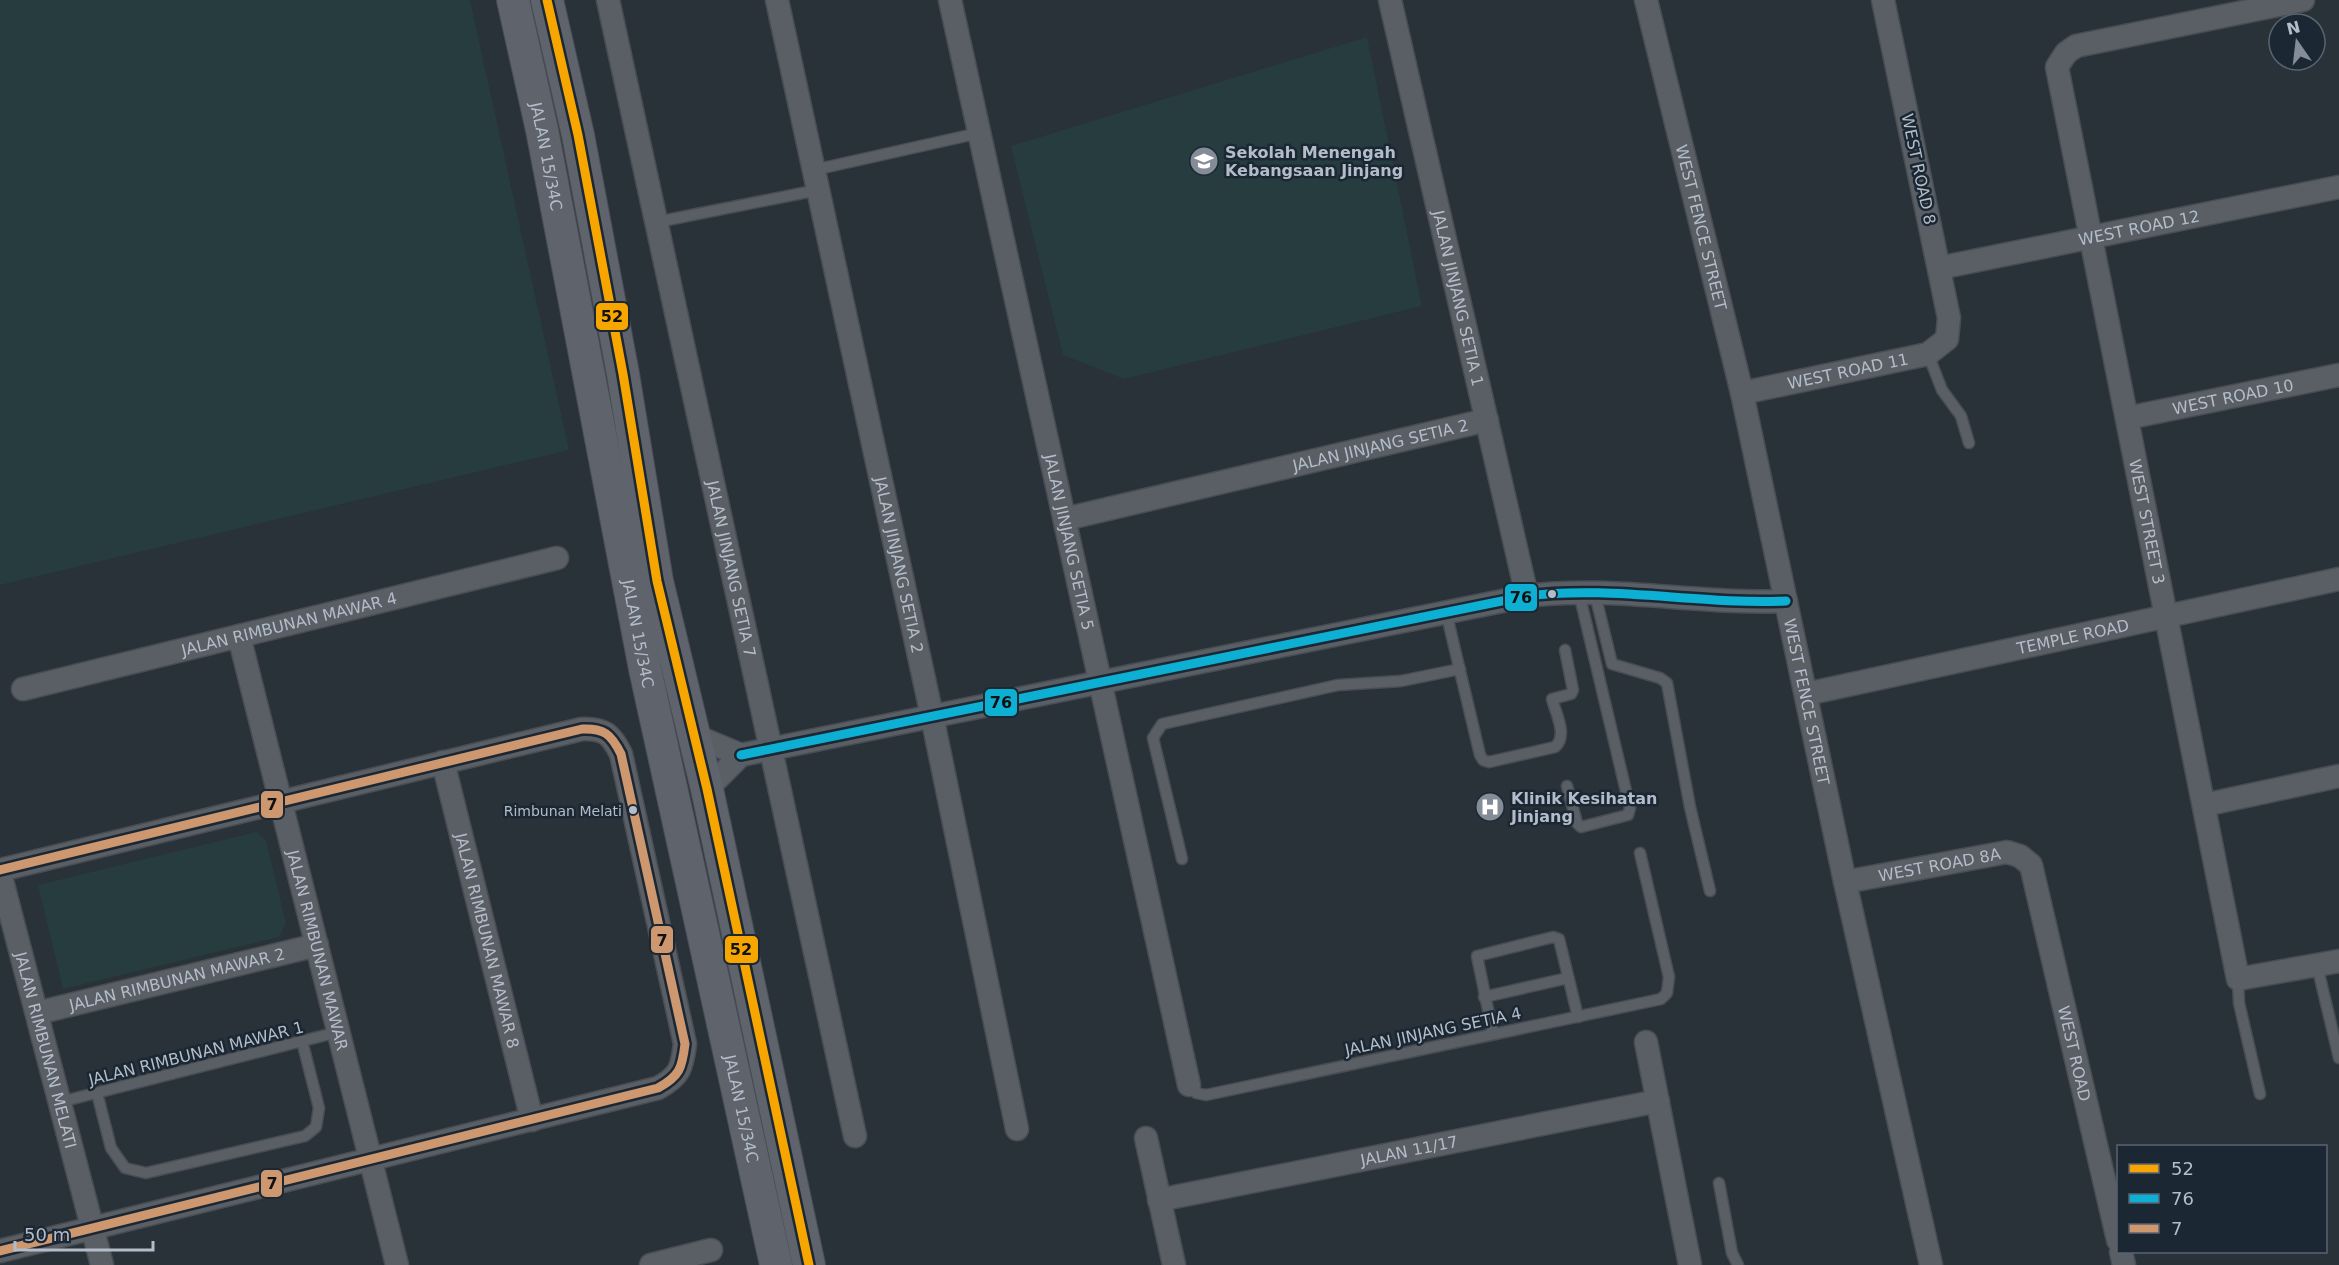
<svg xmlns="http://www.w3.org/2000/svg" width="2339" height="1265" font-family="'DejaVu Sans',sans-serif">
  <style>
    .green { fill: #263c3f }
    .lines { fill: none; stroke-linecap: round; stroke-linejoin: round }
    .lane-casing { stroke: #484d53; stroke-width: 13 }
    .street-casing { stroke: #484d53; stroke-width: 25 }
    .secondary-casing { stroke: #484d53; stroke-width: 34 }
    .lane { stroke: #5a5f66; stroke-width: 10 }
    .street { stroke: #5a5f66; stroke-width: 22 }
    .secondary { stroke: #5e636c; stroke-width: 32 }
    .bus-1-casing { stroke: #1c2734; stroke-width: 14 }
    .bus-2-casing { stroke: #1c2734; stroke-width: 14 }
    .bus-3-casing { stroke: #1c2734; stroke-width: 14 }
    .bus-1 { stroke: #f7a600; stroke-width: 9 }
    .bus-2 { stroke: #0dafd3; stroke-width: 9 }
    .bus-3 { stroke: #cd976f; stroke-width: 9 }
    .bus-dot { fill: #b3bdca; stroke: #1c2734; stroke-width: 2 }
    .labels { text-anchor: middle; stroke-width: 5; stroke-linejoin: round; paint-order: stroke }
    .bus-label { font-size: 14px; fill: #b3bdca; stroke: #1c2734; text-anchor: end }
    .poi-label { font-size: 16px; font-weight: bold; fill: #b3bdca; stroke: #1c2734; text-anchor: start }
    .street-label { font-size: 16px; fill: #b3bdca; stroke: #1c2734 }
    .line-badge { stroke: #1c2734; stroke-width: 2 }
    .pale-badge-label { font-size: 16px; text-anchor: middle; font-weight: bold; fill: #111 }
  </style>
  <rect width="100%" height="100%" fill="#293139"/>
  <g class="green">
    <polygon points="0,0 470,0 569,450 0,585"/>
    <polygon points="1367,37 1422,306 1124,379 1063,355 1011,146"/>
    <polygon points="256,832 266,840 286,923 279,937 63,989 38,885"/>
  </g>
  <g class="lines">
    <g class="lane-casing">
      <g id="lane">
        <polyline points="814,170 979,133"/>
        <polyline points="657,222 818,190"/>
        <polyline points="1928,354 1942,390 1961,416 1969,443"/>
        <polyline points="1595,594 1612,664 1660,678 1667,683 1690,807 1710,891"/>
        <path d="M 1446,612 L 1480,755 L 1483,760 L 1489,762 L 1555,747 C 1568,736 1556,714 1552,699 L 1571,694 L 1573,690 L 1565,650"/>
        <polyline points="1567,786 1577,823 1581,827 1628,815 1630,808 1579,593"/>
        <polyline points="1182,859 1153,738 1162,724 1338,685 1401,681 1460,669"/>
        <polyline points="2317,965 2339,1058"/>
        <polyline points="2238,979 2239,1003 2260,1094"/>
        <polyline points="1484,997 1568,978"/>
        <polyline points="1493,1034 1477,956 1553,937 1559,939 1578,1017"/>
        <polyline points="1189,1085 1196,1093 1206,1095 1661,999 1667,993 1669,977 1640,853"/>
        <polyline points="97,1093 111,1148 125,1168 146,1173 305,1136 316,1127 319,1108 302,1041"/>
        <polyline points="60,1102 338,1032"/>
        <polyline points="1719,1183 1732,1253 1738,1265"/>
      </g>
    </g>
    <g class="street-casing">
      <g id="street">
        <path id="s1" d="M 608,0 L 855,1136"/>
        <path id="s2" d="M 777,0 L 932,716 L 1017,1129"/>
        <path id="s3" d="M 950,0 L 1189,1085"/>
        <path id="s4" d="M 1390,0 L 1527,596"/>
        <path id="s5" d="M 1646,0 L 1742,393 L 1845,882 L 1931,1265"/>
        <path id="s6" d="M 2303,0 L 2076,46 L 2066,53 L 2057,67 L 2238,979 L 2339,961"/>
        <path id="s7" d="M 1939,268 L 2339,187"/>
        <path id="s8" d="M 1742,393 L 1928,354 L 1947,339 L 1949,318 L 1883,0"/>
        <path id="s9" d="M 2127,418 L 2339,375"/>
        <path id="s10" d="M 1065,519 L 1487,420"/>
        <path id="s11" d="M 239,636 L 397,1265"/>
        <path id="s12" d="M 23,689 L 557,558"/>
        <path id="s13" d="M 1806,694 L 2339,579"/>
        <polyline points="693,735 741,755 707,789"/>
        <path d="M 741,755 L 1527,596 C 1610,585 1700,605 1786,601"/>
        <path id="s14" d="M 443,762 L 532,1120"/>
        <polyline points="2204,805 2339,776"/>
        <path d="M 0,870 L 582,729 C 604,728 611,734 621,754 L 685,1044 C 682,1068 680,1076 658,1088 L 0,1251"/>
        <path id="s15" d="M 0,873 L 102,1265"/>
        <path id="s16" d="M 1845,882 L 2007,852 L 2020,856 L 2031,865 L 2118,1240"/>
        <path id="s17" d="M 37,1013 L 317,945"/>
        <polyline points="1646,1042 1690,1265"/>
        <polyline points="1146,1138 1174,1265"/>
        <path id="s18" d="M 1159,1200 L 1658,1101"/>
        <polyline points="2121,1252 2124,1265"/>
        <polyline points="651,1265 711,1250"/>
      </g>
    </g>
    <g class="secondary-casing">
      <g id="secondary">
        <path id="s19" d="M 513,0 L 542,130 L 645,669 L 776,1265"/>
        <polyline points="547,0 578,135 623,374 657,581 707,789 809,1265"/>
      </g>
    </g>
    <use href="#lane" class="lane"/>
    <use href="#street" class="street"/>
    <use href="#secondary" class="secondary"/>
    <g class="bus-1-casing">
      <polyline id="bus-1" points="547,0 578,135 623,374 657,581 707,789 809,1265"/>
    </g>
    <g class="bus-2-casing">
      <path id="bus-2" d="M 741,755 L 1527,596 C 1610,585 1700,605 1786,601"/>
    </g>
    <g class="bus-3-casing">
      <path id="bus-3" d="M 0,870 L 582,729 C 604,728 611,734 621,754 L 685,1044 C 682,1068 680,1076 658,1088 L 0,1251"/>
    </g>
    <use href="#bus-1" class="bus-1"/>
    <use href="#bus-2" class="bus-2"/>
    <use href="#bus-3" class="bus-3"/>
  </g>
  <defs>
    <g id="school-disc" transform="scale(1.5)"><circle r="9.5" fill="#838c97" stroke="#1c2734"/><path d="M0-5L7-2L0 1L-7-2ZM-4 1L0 2.5L4 1V4Q0 6-4 4Z" fill="#fff"/></g>
    <g id="hospital-disc" transform="scale(1.5)"><circle r="9.5" fill="#838c97" stroke="#1c2734"/><path d="M-5-5h3v3.5h4V-5h3V5h-3V1.5h-4V5h-3Z" fill="#fff"/></g>
  </defs>
  <g fill-rule="evenodd">
    <use href="#school-disc" x="1204" y="161"/>
    <use href="#hospital-disc" x="1490" y="807"/>
  </g>
  <g class="bus-dot">
    <circle cx="1552" cy="594" r="5"/>
    <circle cx="633" cy="810" r="5"/>
  </g>
  <g class="labels">
    <g class="bus-label">
      <text x="622" y="816">Rimbunan Melati</text>
    </g>
    <g class="poi-label">
      <text x="1225" y="158">Sekolah Menengah<tspan x="1225" dy="18">Kebangsaan Jinjang</tspan></text>
      <text x="1511" y="804">Klinik Kesihatan<tspan x="1511" dy="18">Jinjang</tspan></text>
    </g>
    <g class="street-label">
      <text dy="6" stroke="none"><textPath href="#s19" startOffset="160">JALAN 15/34C</textPath></text>
      <text transform="translate(1919 169) rotate(78)" y="6">WEST ROAD 8</text>
      <text dy="6" stroke="none"><textPath href="#s7" startOffset="204">WEST ROAD 12</textPath></text>
      <text dy="6" stroke="none"><textPath href="#s5" startOffset="234">WEST FENCE STREET</textPath></text>
      <text dy="6" stroke="none"><textPath href="#s4" startOffset="306">JALAN JINJANG SETIA 1</textPath></text>
      <text dy="6" stroke="none"><textPath href="#s8" startOffset="108">WEST ROAD 11</textPath></text>
      <text dy="6" stroke="none"><textPath href="#s9" startOffset="108">WEST ROAD 10</textPath></text>
      <text dy="6" stroke="none"><textPath href="#s10" startOffset="324">JALAN JINJANG SETIA 2</textPath></text>
      <text dy="6" stroke="none"><textPath href="#s6" startOffset="724">WEST STREET 3</textPath></text>
      <text dy="6" stroke="none"><textPath href="#s3" startOffset="555">JALAN JINJANG SETIA 5</textPath></text>
      <text dy="6" stroke="none"><textPath href="#s2" startOffset="578">JALAN JINJANG SETIA 2</textPath></text>
      <text dy="6" stroke="none"><textPath href="#s1" startOffset="582">JALAN JINJANG SETIA 7</textPath></text>
      <text dy="6" stroke="none"><textPath href="#s12" startOffset="274">JALAN RIMBUNAN MAWAR 4</textPath></text>
      <text dy="6" stroke="none"><textPath href="#s19" startOffset="646">JALAN 15/34C</textPath></text>
      <text dy="6" stroke="none"><textPath href="#s13" startOffset="273">TEMPLE ROAD</textPath></text>
      <text dy="6" stroke="none"><textPath href="#s5" startOffset="720">WEST FENCE STREET</textPath></text>
      <text dy="6" stroke="none"><textPath href="#s16" startOffset="96">WEST ROAD 8A</textPath></text>
      <text dy="6" stroke="none"><textPath href="#s14" startOffset="184">JALAN RIMBUNAN MAWAR 8</textPath></text>
      <text dy="6" stroke="none"><textPath href="#s11" startOffset="324">JALAN RIMBUNAN MAWAR</textPath></text>
      <text dy="6" stroke="none"><textPath href="#s17" startOffset="144">JALAN RIMBUNAN MAWAR 2</textPath></text>
      <text transform="translate(1433 1031) rotate(-12)" y="6">JALAN JINJANG SETIA 4</text>
      <text dy="6" stroke="none"><textPath href="#s15" startOffset="183">JALAN RIMBUNAN MELATI</textPath></text>
      <text transform="translate(196 1053) rotate(-14)" y="6">JALAN RIMBUNAN MAWAR 1</text>
      <text dy="6" stroke="none"><textPath href="#s16" startOffset="386">WEST ROAD</textPath></text>
      <text dy="6" stroke="none"><textPath href="#s19" startOffset="1132">JALAN 15/34C</textPath></text>
      <text dy="6" stroke="none"><textPath href="#s18" startOffset="255">JALAN 11/17</textPath></text>
    </g>
  </g>
  <g class="line-badge">
    <rect x="595" y="302" width="34" height="29" rx="6" fill="#f7a600"/>
    <rect x="1504" y="583" width="34" height="29" rx="6" fill="#0dafd3"/>
    <rect x="984" y="688" width="34" height="29" rx="6" fill="#0dafd3"/>
    <rect x="260" y="790" width="24" height="29" rx="6" fill="#cd976f"/>
    <rect x="650" y="925" width="24" height="29" rx="6" fill="#cd976f"/>
    <rect x="724" y="935" width="35" height="29" rx="6" fill="#f7a600"/>
    <rect x="260" y="1169" width="23" height="29" rx="6" fill="#cd976f"/>
  </g>
  <g class="pale-badge-label">
    <text x="612" y="322">52</text>
    <text x="1521" y="603">76</text>
    <text x="1001" y="708">76</text>
    <text x="272" y="810">7</text>
    <text x="662" y="946">7</text>
    <text x="741" y="955">52</text>
    <text x="272" y="1189">7</text>
  </g>
  <rect x="2117" y="1145" width="210" height="108" fill="#1c2734" stroke="#586370" stroke-width="1.5"/>
  <rect x="2129" y="1164" width="30" height="9" fill="#f7a600" stroke="#586370" stroke-width="1.5"/>
  <text x="2171" y="1175" font-size="18" fill="#b3bdca">52</text>
  <rect x="2129" y="1194" width="30" height="9" fill="#0dafd3" stroke="#586370" stroke-width="1.5"/>
  <text x="2171" y="1205" font-size="18" fill="#b3bdca">76</text>
  <rect x="2129" y="1224" width="30" height="9" fill="#cd976f" stroke="#586370" stroke-width="1.5"/>
  <text x="2171" y="1235" font-size="18" fill="#b3bdca">7</text>
  <g transform="translate(2297 42) rotate(346)"><circle r="28" fill="#1c2734" stroke="#586370" stroke-width="1.5"/>
  <path d="M0-4.5L10 22L0 15L-10 22Z" fill="#838c97"/>
  <text y="-9" font-size="16" font-weight="bold" text-anchor="middle" fill="#b3bdca">N</text>
  </g>
  <path d="M15 1241v9h138v-9" fill="none" stroke="#b3bdca" stroke-width="3"/>
  <text x="24" y="1241" font-size="18" fill="#b3bdca" stroke="#1c2734" stroke-width="4.5" paint-order="stroke">50 m</text>
</svg>
